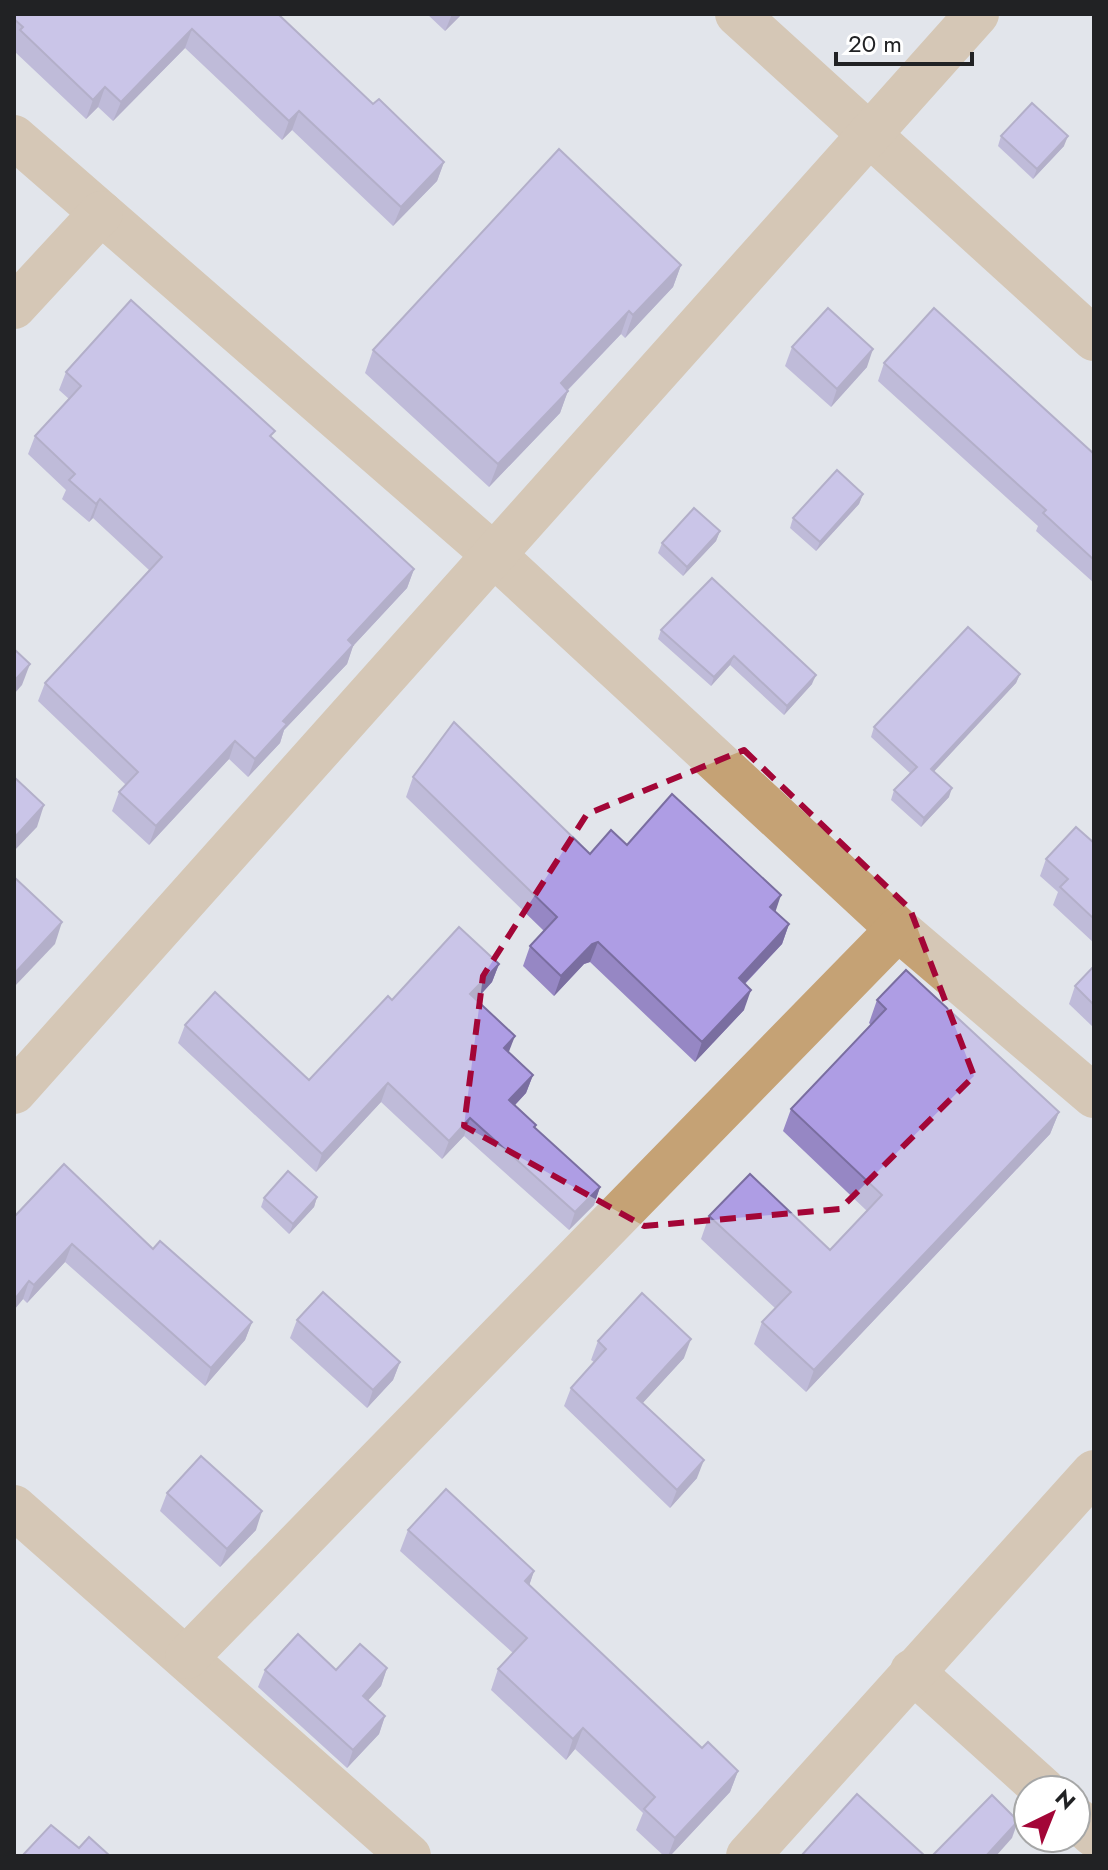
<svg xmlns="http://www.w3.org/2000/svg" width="1108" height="1870" font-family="Jost,sans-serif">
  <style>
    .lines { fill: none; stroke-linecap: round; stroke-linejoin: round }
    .minor { stroke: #c5a275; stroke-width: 44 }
    .wall { fill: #9687c4 }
    .shaded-wall { fill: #7a6ea0 }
    .building { fill: #ae9de4; stroke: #7a6ea0; stroke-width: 2 }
    .marked { fill: none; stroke: #a30637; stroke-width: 6; stroke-dasharray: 16 10; stroke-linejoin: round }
  </style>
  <rect width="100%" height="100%" fill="#e2e5eb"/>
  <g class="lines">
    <g class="minor">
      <polyline points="737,14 1094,339"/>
      <polyline points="14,137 494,555 898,929 1094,1096"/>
      <polyline points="14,307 101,213"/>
      <polyline points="14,1092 977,14"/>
      <polyline points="14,1507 409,1856"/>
      <polyline points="187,1657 898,929"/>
      <polyline points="912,1671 1044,1790"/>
      <polyline points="1076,1819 1094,1835"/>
      <polyline points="748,1856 1094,1472"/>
    </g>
  </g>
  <g class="wall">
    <polygon points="14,14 278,14 373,104 444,162 437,181 393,226 292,130 282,140 185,48 113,121 98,107 86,119 14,51"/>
    <polygon points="427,14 462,14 445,31"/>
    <polygon points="1001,136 1064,146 1033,179 998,146"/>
    <polygon points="681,265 673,287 625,338 621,334 568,390 560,413 489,487 365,373 373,350"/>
    <polygon points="792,347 867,367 831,407 785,366"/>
    <polygon points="884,363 1094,454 1094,583 1036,531 1038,526 878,381"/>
    <polygon points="66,372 272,438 414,569 407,588 353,646 347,664 284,730 280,743 248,777 229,759 149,845 112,811 119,792 126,785 38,701 45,683 149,570 93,518 89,522 62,499 66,490 28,454 35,436 69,399 59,390"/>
    <polygon points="863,494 859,504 816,551 790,528 793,518"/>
    <polygon points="720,531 716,541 683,576 658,553 662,543"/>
    <polygon points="661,630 812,684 784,715 730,665 711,686 658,639"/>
    <polygon points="1020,674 1016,683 934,771 949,797 921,827 891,800 894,790 910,773 871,737 874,727"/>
    <polygon points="413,777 590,854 627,845 775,912 789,924 782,944 745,984 744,1010 695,1062 590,962 584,964 554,996 523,966 530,946 544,931 406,797"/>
    <polygon points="1094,843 1094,943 1053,905 1058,892 1040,876 1046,859"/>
    <polygon points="499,964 492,982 476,1000 509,1053 533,1075 526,1093 515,1105 536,1125 535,1128 600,1187 594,1205 569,1230 464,1136 442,1159 381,1102 316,1172 178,1043 185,1025 309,1080 392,1000"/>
    <polygon points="1094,966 1094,1028 1069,1004 1075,986"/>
    <polygon points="877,1000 1059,1112 1050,1134 806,1392 754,1344 762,1322 775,1308 701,1239 709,1216 830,1250 867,1211 783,1131 791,1109 871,1025 869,1023"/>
    <polygon points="317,1197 314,1207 289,1234 261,1207 264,1198"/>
    <polygon points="14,1217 153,1249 252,1322 245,1340 205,1386 65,1262 27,1303 23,1299 14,1310"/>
    <polygon points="297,1320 400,1362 393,1380 367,1408 290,1338"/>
    <polygon points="598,1341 684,1358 642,1403 697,1478 670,1508 564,1406 571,1388 594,1362 591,1360"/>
    <polygon points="167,1493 256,1530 220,1567 160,1511"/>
    <polygon points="408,1530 534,1571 529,1585 702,1748 738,1771 730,1792 670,1856 664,1856 636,1830 643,1813 575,1749 566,1760 491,1690 498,1669 513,1653 400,1551"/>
    <polygon points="387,1668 381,1686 368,1700 385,1716 379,1734 347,1768 258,1687 265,1670 336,1670"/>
  </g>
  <g class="shaded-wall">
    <polygon points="452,14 462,14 445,31"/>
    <polygon points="192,29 185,48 113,121 121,102"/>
    <polygon points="105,87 98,107 86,119 93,100"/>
    <polygon points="299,111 292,130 282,140 289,121"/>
    <polygon points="1068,136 1064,146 1033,179 1037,169"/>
    <polygon points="444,162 437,181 393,226 401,207"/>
    <polygon points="681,265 673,287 625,338 633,315"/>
    <polygon points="629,311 621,334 552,406 561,383"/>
    <polygon points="873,349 867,367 831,407 837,389"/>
    <polygon points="568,391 560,413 489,487 498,464"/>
    <polygon points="863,494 859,504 816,551 820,542"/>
    <polygon points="100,499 93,518 89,522 96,504"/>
    <polygon points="720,531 716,541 683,576 687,567"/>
    <polygon points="414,569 407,588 353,646 347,664 284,730 280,743 248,777 255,759 283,721 348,640"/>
    <polygon points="734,656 730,665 711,686 714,677"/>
    <polygon points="30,664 22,685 14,694 14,681"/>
    <polygon points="1020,674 1016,683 928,778 931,769"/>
    <polygon points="816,675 812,684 784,715 787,706"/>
    <polygon points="235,741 229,759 149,845 156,826"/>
    <polygon points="952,788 949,797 921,827 924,818"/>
    <polygon points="44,805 37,827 14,851 14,838"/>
    <polygon points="781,895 774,916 770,907"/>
    <polygon points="62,922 55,944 14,987 14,974"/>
    <polygon points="789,924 782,944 731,998 739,978"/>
    <polygon points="598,942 590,962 584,964 554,996 561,976 592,944"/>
    <polygon points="499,964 492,982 464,1013 470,994"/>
    <polygon points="751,990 744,1010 695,1062 702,1042"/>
    <polygon points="515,1036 508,1054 504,1048"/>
    <polygon points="533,1075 526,1093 503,1118 509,1100"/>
    <polygon points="388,1083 381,1102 316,1172 322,1154"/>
    <polygon points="1059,1112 1050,1134 806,1392 814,1370"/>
    <polygon points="470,1118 464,1136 442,1159 449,1141"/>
    <polygon points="600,1187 594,1205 569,1230 575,1212"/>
    <polygon points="317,1197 314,1207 289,1234 293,1224"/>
    <polygon points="72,1244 65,1262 27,1303 34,1285"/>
    <polygon points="29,1281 23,1299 14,1310 14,1300"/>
    <polygon points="252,1322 245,1340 205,1386 211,1368"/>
    <polygon points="691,1339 684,1358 630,1417 637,1398"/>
    <polygon points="400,1362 393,1380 367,1408 373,1390"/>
    <polygon points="704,1460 697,1478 670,1508 677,1490"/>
    <polygon points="262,1511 256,1530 220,1567 227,1549"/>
    <polygon points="534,1571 527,1592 525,1581"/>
    <polygon points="387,1668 381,1686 357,1713 363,1696"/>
    <polygon points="385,1716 379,1734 347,1768 353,1750"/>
    <polygon points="583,1728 575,1749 566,1760 573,1739"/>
    <polygon points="738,1771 730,1792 670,1856 668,1856 675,1838"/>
    <polygon points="1018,1821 1012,1838 996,1856 986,1856"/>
  </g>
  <g class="building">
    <polygon points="14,14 278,14 373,104 379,99 444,162 401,207 299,111 289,121 192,29 121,102 105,87 93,100 20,30 23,27 14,19"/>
    <polygon points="1032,103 1068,136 1037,169 1001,136"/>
    <polygon points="559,149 681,265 633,315 629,311 561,383 568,391 498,464 373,350"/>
    <polygon points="131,300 275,431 270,436 414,569 348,640 353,645 283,721 287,724 255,759 235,741 156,826 119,792 138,772 45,683 162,557 100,499 96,504 69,480 75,474 35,436 81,386 66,372"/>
    <polygon points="828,308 873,349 837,389 792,347"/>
    <polygon points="934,308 1094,454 1094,560 1043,513 1046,510 884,363"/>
    <polygon points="837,470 863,494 820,542 793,518"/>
    <polygon points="694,508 720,531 687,567 662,543"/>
    <polygon points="712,578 816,675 787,706 734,656 714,677 661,630"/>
    <polygon points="968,627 1020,674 931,769 952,788 924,818 894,790 917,767 874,727"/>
    <polygon points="14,649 30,664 14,681"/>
    <polygon points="454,722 590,854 611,830 627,845 672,794 781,895 770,907 789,924 739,978 751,990 702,1042 598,942 592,944 561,976 530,946 557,917 413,777"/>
    <polygon points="14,777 44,805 14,838"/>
    <polygon points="1076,827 1094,843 1094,919 1060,887 1068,879 1046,859"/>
    <polygon points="14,877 62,922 14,974"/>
    <polygon points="459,927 499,964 470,994 515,1036 504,1048 533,1075 509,1100 536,1125 534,1127 600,1187 575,1212 470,1118 449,1141 388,1083 322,1154 185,1025 215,992 309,1080 388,996 392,1000"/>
    <polygon points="1094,966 1094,1005 1075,986"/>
    <polygon points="906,970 1059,1112 814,1370 762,1322 791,1292 709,1216 750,1174 830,1250 882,1195 791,1109 886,1009 877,1000"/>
    <polygon points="64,1164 153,1249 160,1241 252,1322 211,1368 72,1244 34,1285 29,1281 14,1300 14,1217"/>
    <polygon points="288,1171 317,1197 293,1224 264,1198"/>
    <polygon points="323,1292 400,1362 373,1390 297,1320"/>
    <polygon points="642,1293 691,1339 637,1398 704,1460 677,1490 571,1388 606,1349 598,1341"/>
    <polygon points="201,1456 262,1511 227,1549 167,1493"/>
    <polygon points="446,1489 534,1571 525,1581 702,1748 708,1742 738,1771 675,1838 644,1809 655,1797 583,1728 573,1739 498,1669 527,1638 408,1530"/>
    <polygon points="298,1634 336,1670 360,1644 387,1668 363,1696 385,1716 353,1750 265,1670"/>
    <polygon points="857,1794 925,1856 801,1856"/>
    <polygon points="992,1795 1018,1821 986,1856 932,1856"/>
    <polygon points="51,1825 79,1848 89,1837 110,1856 22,1856"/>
  </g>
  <path d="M0 0H1108V1870H0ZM 744,750 L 910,909 L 974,1076 L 840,1209 L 644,1226 L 464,1126 L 483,976 L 587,814 Z" fill="#e2e5eb" fill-opacity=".55" fill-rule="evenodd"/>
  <path class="marked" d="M 744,750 L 910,909 L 974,1076 L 840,1209 L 644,1226 L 464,1126 L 483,976 L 587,814 Z"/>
  <rect width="1108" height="1870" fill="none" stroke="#212224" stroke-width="32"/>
  <g transform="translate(1052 1814) rotate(43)"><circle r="38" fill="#ffffff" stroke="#a6a7a7" stroke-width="2"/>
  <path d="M0-6L14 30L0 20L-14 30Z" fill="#a30637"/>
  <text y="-12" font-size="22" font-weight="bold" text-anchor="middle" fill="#212224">N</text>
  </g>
  <path d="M836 52v12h136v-12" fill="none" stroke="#212224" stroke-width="4"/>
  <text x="848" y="52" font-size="24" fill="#212224" stroke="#ffffff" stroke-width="6" paint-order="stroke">20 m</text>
</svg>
